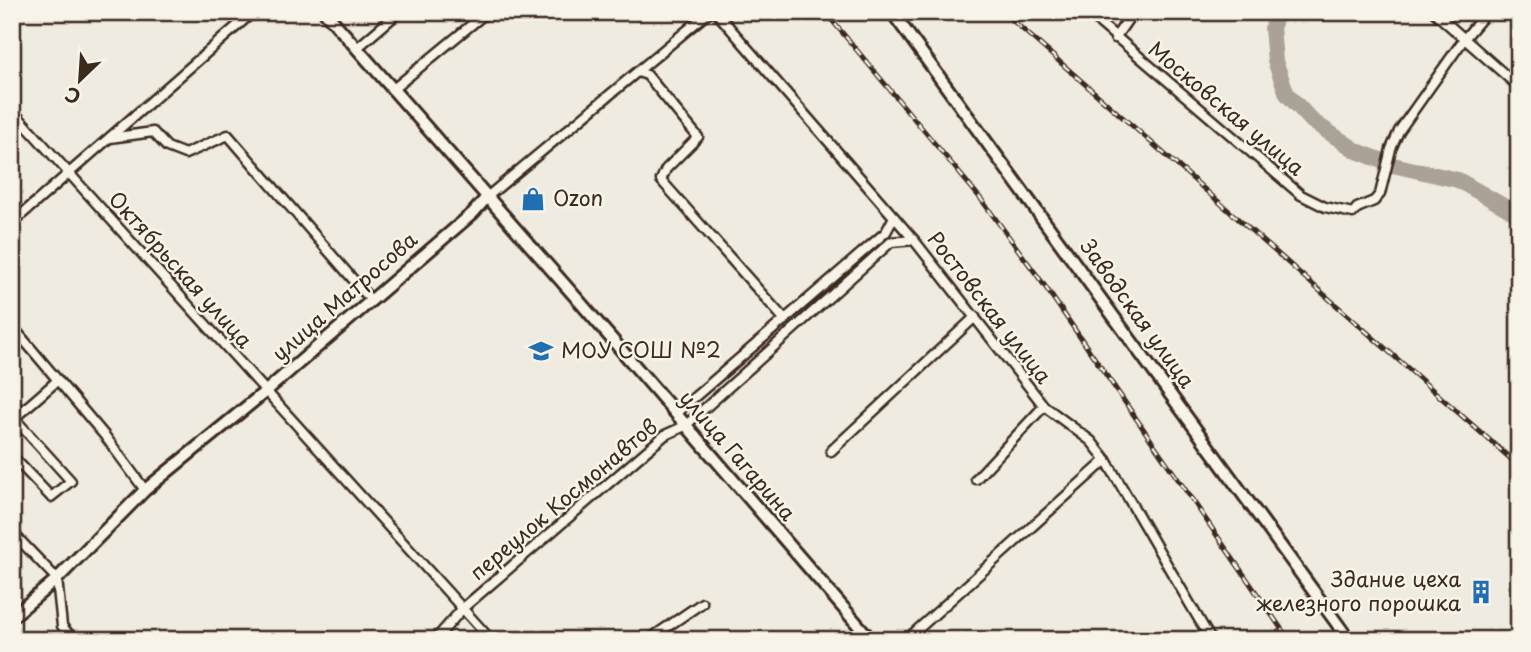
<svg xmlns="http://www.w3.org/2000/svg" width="1531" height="652" font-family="'Playpen Sans',sans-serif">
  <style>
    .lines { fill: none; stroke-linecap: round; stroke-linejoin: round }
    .river { stroke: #aaa296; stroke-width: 16 }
    .street-casing { stroke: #3b2a1e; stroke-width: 13 }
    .secondary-casing { stroke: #3b2a1e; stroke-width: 16 }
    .street { stroke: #f7f3e8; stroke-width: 8 }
    .secondary { stroke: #f7f3e8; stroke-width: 10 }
    .rail-casing { stroke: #3b2a1e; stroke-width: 5 }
    .rail { stroke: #f7f3e8; stroke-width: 2.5; stroke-dasharray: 8; stroke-linecap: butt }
    .labels { text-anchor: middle; stroke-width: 5; stroke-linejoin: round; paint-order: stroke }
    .street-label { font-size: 21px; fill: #3b2a1e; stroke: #f7f3e8 }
    .poi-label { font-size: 21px; fill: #3b2a1e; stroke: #f7f3e8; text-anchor: start }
  </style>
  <rect width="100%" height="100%" fill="#efebe0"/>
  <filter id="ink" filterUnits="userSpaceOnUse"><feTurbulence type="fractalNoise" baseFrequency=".0143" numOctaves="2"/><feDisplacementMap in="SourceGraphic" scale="14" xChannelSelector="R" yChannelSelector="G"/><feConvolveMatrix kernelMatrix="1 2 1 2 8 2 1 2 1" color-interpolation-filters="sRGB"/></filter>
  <g filter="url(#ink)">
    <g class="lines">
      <polyline class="river" points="1278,12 1272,28 1275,61 1287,94 1312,121 1357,151 1393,165 1458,180 1519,215"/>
      <g class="street-casing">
        <g id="street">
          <polyline points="515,12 518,16 522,12"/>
          <polyline points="716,12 914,240 1044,406 1091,441 1106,460 1211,640"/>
          <polyline points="1087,12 1301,195 1325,207 1353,213 1357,208 1374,201 1380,194 1391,149 1399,131 1464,39 1487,12"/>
          <polyline points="1434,12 1519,87"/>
          <polyline points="1115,38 1133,12"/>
          <polyline points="357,48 399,12"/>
          <polyline points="638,72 647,75 698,137 666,169 661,180 785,320"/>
          <polyline points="392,90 487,12"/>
          <polyline points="12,110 491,640"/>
          <polyline points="110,138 153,132 167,147 185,154 228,135 370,299"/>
          <polyline points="487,197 709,12"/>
          <polyline points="12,223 253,12"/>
          <polyline points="12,326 105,436 145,490"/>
          <polyline points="675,414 886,232 894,217"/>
          <polyline points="12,420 58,380"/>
          <polyline points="831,451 975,317"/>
          <polyline points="12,456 51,497 71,481 14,418"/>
          <polyline points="976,479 1044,406"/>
          <polyline points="12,532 57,579 62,626 74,640"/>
          <polyline points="435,640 463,608 665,435 685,426 891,242 914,240"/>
          <polyline points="648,640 702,603"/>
          <polyline points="906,640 1106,460"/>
        </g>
      </g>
      <g class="secondary-casing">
        <g id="secondary">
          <polyline points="325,12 579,301 871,640"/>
          <polyline points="892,12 1349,640"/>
          <polyline points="12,617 57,579 145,490 266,391 473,213 487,197"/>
        </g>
      </g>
      <use href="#street" class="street"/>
      <use href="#secondary" class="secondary"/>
      <g class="rail-casing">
        <g id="rail">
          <polyline points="825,12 981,199 1042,282 1289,640"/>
          <polyline points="1003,12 1519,466"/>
        </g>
      </g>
      <use href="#rail" class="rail"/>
    </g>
  </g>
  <defs>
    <g id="shop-bare" transform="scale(1.89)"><path d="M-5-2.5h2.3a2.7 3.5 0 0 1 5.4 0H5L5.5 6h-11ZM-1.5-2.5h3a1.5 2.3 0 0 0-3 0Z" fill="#1f6fb2" stroke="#f7f3e8" stroke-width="2.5" paint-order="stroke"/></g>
    <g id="school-bare" transform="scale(1.89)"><path d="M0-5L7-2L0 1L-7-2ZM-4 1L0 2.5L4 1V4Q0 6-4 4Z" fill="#1f6fb2" stroke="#f7f3e8" stroke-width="2.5" paint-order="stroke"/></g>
    <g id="building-bare" transform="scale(1.89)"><path d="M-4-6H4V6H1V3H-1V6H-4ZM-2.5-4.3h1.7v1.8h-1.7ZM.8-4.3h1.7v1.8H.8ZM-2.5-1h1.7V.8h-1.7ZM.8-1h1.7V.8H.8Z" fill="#1f6fb2" stroke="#f7f3e8" stroke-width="2.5" paint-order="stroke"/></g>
  </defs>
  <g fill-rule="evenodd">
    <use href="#shop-bare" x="533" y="199"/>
    <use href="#school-bare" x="541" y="351"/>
    <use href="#building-bare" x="1481" y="592"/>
  </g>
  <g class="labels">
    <g class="street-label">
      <text transform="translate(1226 109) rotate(40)" y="7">Московская улица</text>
      <text transform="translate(180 270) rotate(48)" y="7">Октябрьская улица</text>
      <text transform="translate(345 297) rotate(-41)" y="7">улица Матросова</text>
      <text transform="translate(989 308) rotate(52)" y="7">Ростовская улица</text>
      <text transform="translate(1137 314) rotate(54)" y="7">Заводская улица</text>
      <text transform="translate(737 456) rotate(49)" y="7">улица Гагарина</text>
      <text transform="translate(564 500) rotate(-40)" y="7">переулок Космонавтов</text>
    </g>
    <g class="poi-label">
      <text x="553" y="206">Ozon</text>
      <text x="561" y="358">МОУ СОШ №2</text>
      <text x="1461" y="587" text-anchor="end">Здание цеха<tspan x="1461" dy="24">железного порошка</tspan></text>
    </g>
  </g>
  <rect width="1531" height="652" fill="none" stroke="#f7f3e8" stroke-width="42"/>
  <rect x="21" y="21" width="1489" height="610" fill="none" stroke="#3b2a1e" stroke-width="2.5" filter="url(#ink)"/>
  <g transform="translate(80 80) rotate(205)" stroke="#f7f3e8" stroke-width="5" paint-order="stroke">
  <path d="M0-5L12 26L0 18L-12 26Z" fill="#3b2a1e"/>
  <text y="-10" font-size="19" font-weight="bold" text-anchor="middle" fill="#3b2a1e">С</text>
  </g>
</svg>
